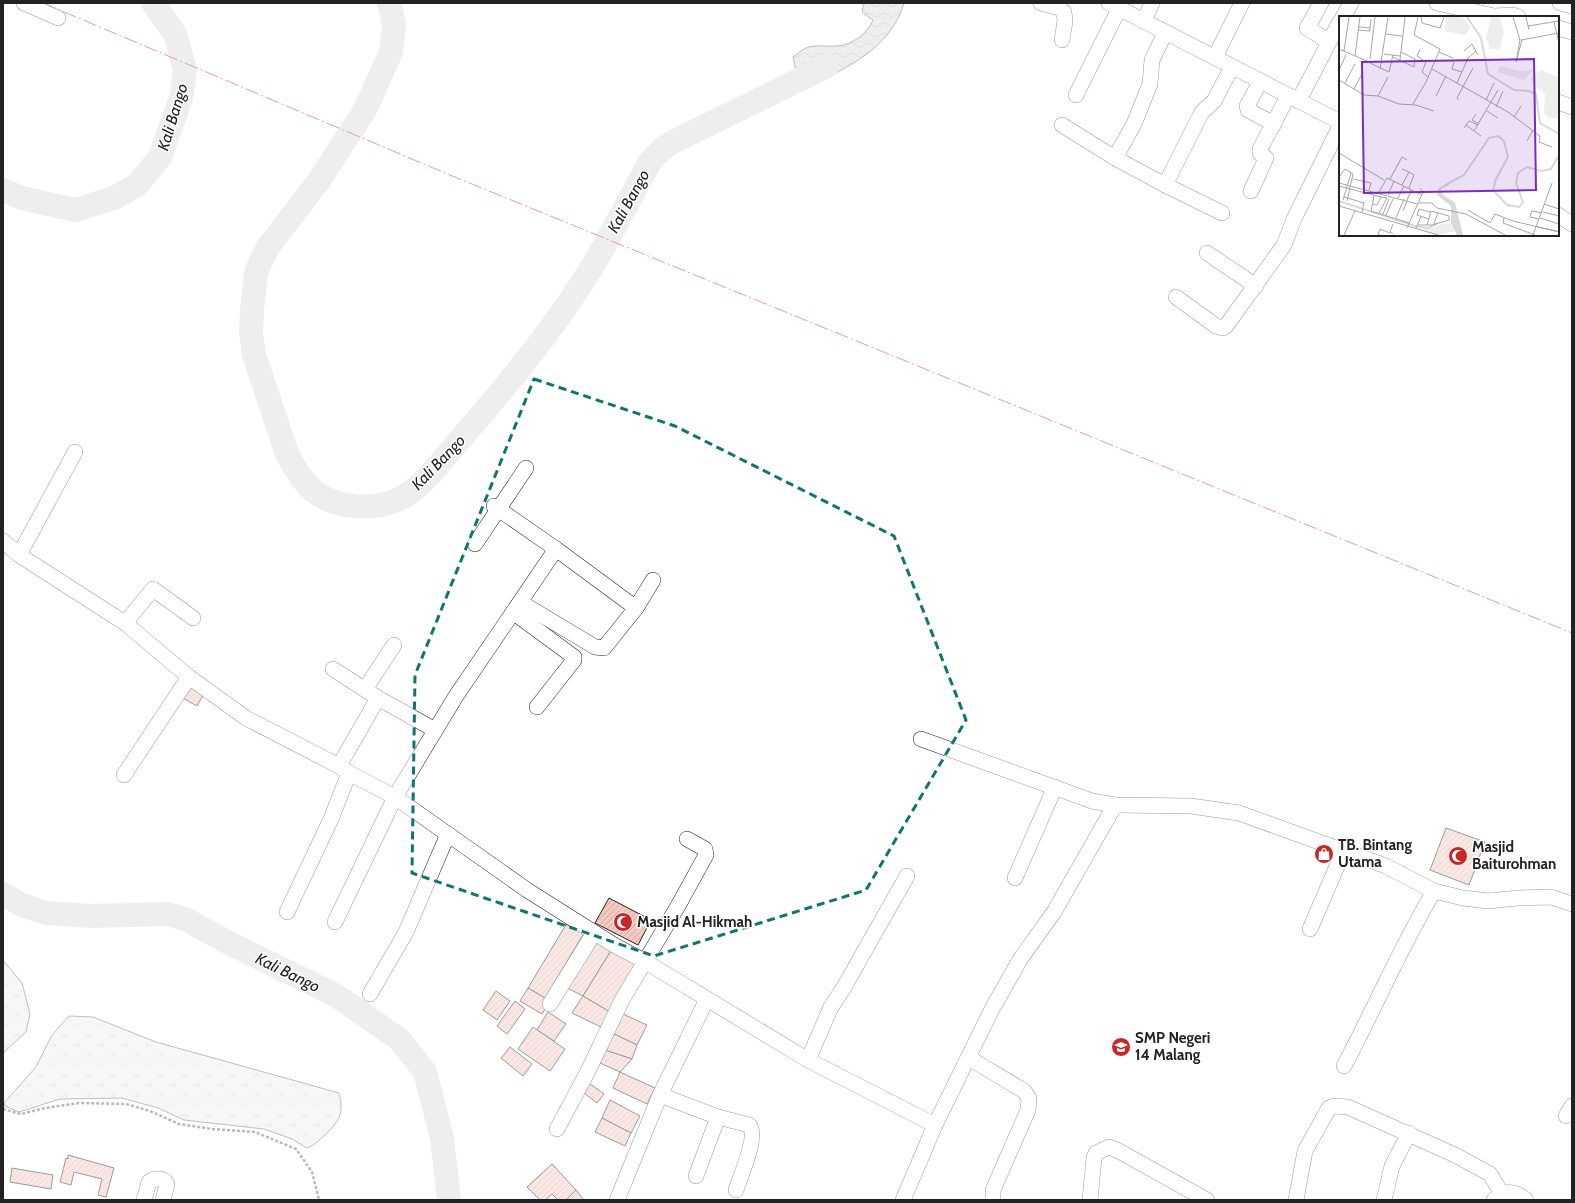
<svg xmlns="http://www.w3.org/2000/svg" width="1575" height="1203" font-family="Cabin,sans-serif">
  <style>
    .grass { fill: url(#grass-tufts); stroke: #6f6f6f }
    .water { fill: url(#water-waves); stroke: #6f6f6f }
    .lines { fill: none; stroke-linecap: round; stroke-linejoin: round }
    .river { stroke: #d9d9d9; stroke-width: 24 }
    .building { fill: url(#building-hatch); stroke: #222 }
    .minor-casing { stroke: #222; stroke-width: 16 }
    .path { stroke: #646464; stroke-width: 2.5; stroke-dasharray: 3 2; stroke-linecap: butt }
    .minor { stroke: #fff; stroke-width: 15 }
    .power { stroke: #c62828; stroke-width: 1; stroke-dasharray: 14 3 2 3; stroke-linecap: butt }
    .marked { fill: none; stroke: #0f766e; stroke-width: 3; stroke-dasharray: 8 5; stroke-linejoin: round }
    .labels { text-anchor: middle; stroke-width: 3; stroke-linejoin: round; paint-order: stroke }
    .poi-label { font-size: 15px; font-weight: bold; fill: #222; stroke: #fff; text-anchor: start }
    .water-label { font-size: 16px; font-style: italic; fill: #222; stroke: #fff }
    .inset-river { fill: none; stroke: #d9d9d9; stroke-width: 2 }
    .inset-road { fill: none; stroke: #a7a7a7; stroke-width: 1 }
    .view { fill: #7b2cbf; fill-opacity: 0.15; stroke: #7b2cbf; stroke-width: 2 }
    .inset-edge { fill: none; stroke: #222; stroke-width: 2 }
  </style>
  <defs>
    <pattern id="grass-tufts" width="24" height="20" patternUnits="userSpaceOnUse"><rect width="24" height="20" fill="#eee"/><path d="M3 7l-1-3M5 7V3M7 7l1-3M15 17l-1-3M17 17v-4M19 17l1-3" fill="none" stroke="#ccc"/></pattern>
    <pattern id="water-waves" width="16" height="10" patternUnits="userSpaceOnUse"><rect width="16" height="10" fill="#d9d9d9"/><path d="M0 5q4-4 8 0t8 0" fill="none" stroke="#bababa"/></pattern>
    <pattern id="building-hatch" width="6" height="6" patternUnits="userSpaceOnUse"><rect width="6" height="6" fill="#f3c9c0"/><path d="M-1 1l2-2M0 6l6-6M5 7l2-2" fill="none" stroke="#d0aca5"/></pattern>
  </defs>
  <rect width="100%" height="100%" fill="#fff"/>
  <g class="grass">
    <polygon points="3,960 22,983 30,1014 26,1032 3,1053"/>
    <path d="M 69,1016 L 93,1017 L 156,1042 L 339,1093 C 344,1114 340,1120 325,1135 C 319,1140 315,1145 307,1148 L 292,1139 L 264,1129 L 184,1120 L 158,1108 L 122,1098 L 60,1099 L 19,1112 L 5,1106 L 4,1103 L 36,1067 L 52,1035 Z"/>
  </g>
  <path class="water" d="M 864,3 L 904,3 C 890,51 841,71 800,90 L 793,57 C 797,54 802,50 806,48 C 816,44 827,47 837,46 C 852,45 868,33 873,20 L 862,12 Z"/>
  <g class="lines">
    <g class="river">
      <path d="M 389,3 L 394,24 L 391,52 L 365,110 L 318,182 L 268,247 L 256,272 L 252,310 L 251,333 L 254,355 L 287,454 C 295,468 304,485 318,494 C 340,509 374,510 397,500 C 421,490 441,461 458,442 C 504,389 549,335 587,275 C 610,239 629,199 650,162 L 661,150 L 673,142 L 827,66"/>
      <polyline points="3,190 22,198 75,210 114,198 137,185 160,157 181,98 185,70 175,34 153,3"/>
      <polyline points="3,894 20,904 46,913 92,916 168,914 185,919 229,943 337,996 400,1040 425,1072 442,1138 449,1200"/>
    </g>
  </g>
  <g class="building">
    <polygon points="190,681 206,690 197,706 181,697"/>
    <polygon points="1446,828 1485,842 1469,885 1430,870"/>
    <polygon points="609,898 651,920 638,945 595,923"/>
    <polygon points="567,923 584,933 545,998 528,988"/>
    <polygon points="595,938 612,949 583,996 565,987"/>
    <polygon points="612,949 639,965 610,1012 583,996"/>
    <polygon points="528,988 550,1001 542,1014 520,1001"/>
    <polygon points="496,991 510,1001 497,1020 483,1010"/>
    <polygon points="583,996 610,1012 601,1027 572,1013"/>
    <polygon points="515,1001 525,1009 507,1034 497,1026"/>
    <polygon points="548,1012 566,1024 554,1041 537,1030"/>
    <polygon points="623,1014 647,1025 637,1045 612,1033"/>
    <polygon points="533,1027 565,1049 550,1071 518,1049"/>
    <polygon points="612,1033 637,1045 632,1059 605,1050"/>
    <polygon points="510,1047 532,1064 523,1076 501,1058"/>
    <polygon points="605,1050 632,1059 620,1072 600,1063"/>
    <polygon points="620,1072 655,1088 647,1104 613,1088"/>
    <polygon points="586,1081 604,1094 597,1103 580,1090"/>
    <polygon points="610,1100 640,1116 631,1133 602,1118"/>
    <polygon points="602,1118 631,1133 625,1146 595,1132"/>
    <polygon points="68,1155 114,1168 106,1197 98,1195 102,1179 74,1172 71,1185 60,1182 66,1158 68,1159"/>
    <polygon points="552,1164 576,1190 566,1200 558,1200 552,1194 545,1200 540,1200 527,1187"/>
    <polygon points="12,1168 53,1175 51,1189 10,1182"/>
    <polygon points="576,1190 584,1200 566,1200"/>
  </g>
  <g class="lines">
    <g class="minor-casing">
      <g id="minor">
        <polyline points="24,3 58,18"/>
        <polyline points="1041,3 1059,8 1064,12 1065,21 1062,40"/>
        <polyline points="1109,3 1340,122"/>
        <polyline points="1321,3 1307,28 1328,41"/>
        <polyline points="1437,3 1494,16 1513,15 1518,17"/>
        <polyline points="1560,3 1572,6"/>
        <polyline points="1343,17 1351,3"/>
        <polyline points="1144,21 1152,3"/>
        <polyline points="1558,28 1572,32"/>
        <polyline points="1165,33 1152,60 1150,84 1134,124 1115,158 1165,185"/>
        <polyline points="1215,57 1242,3"/>
        <polyline points="1260,82 1247,106 1248,110 1274,124"/>
        <polyline points="1076,95 1119,9"/>
        <path d="M 1298,101 C 1313,75 1325,48 1340,22"/>
        <polyline points="1558,102 1572,107"/>
        <polyline points="1062,125 1115,158"/>
        <polyline points="1251,191 1266,158 1260,153 1260,149 1288,96"/>
        <polyline points="1222,213 1165,185 1202,112 1214,101 1232,67"/>
        <polyline points="1558,215 1572,224"/>
        <polyline points="1207,253 1256,286"/>
        <polyline points="1176,297 1216,326 1223,328 1226,326 1284,245 1294,219 1340,126"/>
        <polyline points="494,506 556,549 636,608"/>
        <polyline points="3,541 19,555 125,623 189,677 246,718 339,766 349,773 395,797 527,890 614,945 646,962 808,1060 935,1125"/>
        <polyline points="475,544 526,468"/>
        <polyline points="19,555 75,452"/>
        <polyline points="520,602 595,647 604,648 636,608 653,580"/>
        <polyline points="513,612 574,657 574,660 537,707"/>
        <polyline points="125,623 153,589 193,618"/>
        <polyline points="333,669 378,698 435,730"/>
        <polyline points="365,689 394,645"/>
        <polyline points="921,739 1092,801 1115,805 1191,806 1239,813 1386,866 1434,891 1463,898 1488,901 1518,898 1551,897 1572,904"/>
        <polyline points="339,766 378,698"/>
        <polyline points="124,775 189,677"/>
        <polyline points="1015,878 1055,787"/>
        <polyline points="287,912 331,819 349,773"/>
        <polyline points="335,922 395,797 456,696 556,549"/>
        <polyline points="1310,929 1344,850"/>
        <polyline points="370,994 406,932 448,834"/>
        <polyline points="550,1004 594,933"/>
        <polyline points="969,1058 1024,1091 1029,1098 1028,1110 993,1190 993,1200"/>
        <polyline points="808,1060 831,1007 843,989 907,876"/>
        <path d="M 1344,1066 C 1375,1008 1400,948 1434,891"/>
        <path d="M 660,1095 L 718,1117 L 749,1125 C 759,1135 740,1177 736,1190"/>
        <polyline points="1566,1116 1572,1106"/>
        <polyline points="557,1129 587,1073 622,1000 678,906 706,855 705,849 687,839"/>
        <polyline points="696,1176 718,1117"/>
        <path d="M 144,1200 L 149,1182 C 155,1178 164,1177 167,1184 L 163,1200"/>
        <polyline points="617,1200 660,1095 707,999"/>
        <polyline points="903,1200 935,1125 992,1009 1021,958 1054,912 1115,805"/>
        <polyline points="1090,1200 1094,1158 1096,1153 1109,1147 1117,1150 1207,1200"/>
        <polyline points="1296,1200 1305,1151 1329,1108 1334,1106 1348,1107 1455,1155 1490,1174 1502,1194"/>
        <polyline points="1384,1200 1392,1166 1409,1133"/>
        <path d="M 1494,1200 C 1503,1189 1516,1191 1526,1200"/>
      </g>
    </g>
    <polyline class="path" points="3,1109 21,1114 45,1108 79,1103 126,1104 150,1111 179,1124 212,1129 255,1132 296,1149 312,1172 319,1200"/>
    <use href="#minor" class="minor"/>
    <polyline class="power" points="43,3 445,173 1572,633"/>
  </g>
  <path d="M0 0H1575V1203H0ZM 534,379 L 675,426 L 894,536 L 966,720 L 866,890 L 654,956 L 412,873 L 415,675 Z" fill="#fff" fill-opacity=".55" fill-rule="evenodd"/>
  <path class="marked" d="M 534,379 L 675,426 L 894,536 L 966,720 L 866,890 L 654,956 L 412,873 L 415,675 Z"/>
  <defs>
    <g id="shop-disc" transform="scale(1)"><circle r="9.5" fill="#c62828" stroke="#fff"/><path d="M-5-2.5h2.3a2.7 3.5 0 0 1 5.4 0H5L5.5 6h-11ZM-1.5-2.5h3a1.5 2.3 0 0 0-3 0Z" fill="#fff"/></g>
    <g id="mosque-disc" transform="scale(1)"><circle r="9.5" fill="#c62828" stroke="#fff"/><path d="M3.5-4.9A6 6 0 1 0 3.5 4.9A5 5 0 1 1 3.5-4.9Z" fill="#fff"/></g>
    <g id="school-disc" transform="scale(1)"><circle r="9.5" fill="#c62828" stroke="#fff"/><path d="M0-5L7-2L0 1L-7-2ZM-4 1L0 2.5L4 1V4Q0 6-4 4Z" fill="#fff"/></g>
  </defs>
  <g fill-rule="evenodd">
    <use href="#shop-disc" x="1324" y="854"/>
    <use href="#mosque-disc" x="1458" y="856"/>
    <use href="#mosque-disc" x="623" y="922"/>
    <use href="#school-disc" x="1121" y="1047"/>
  </g>
  <g class="labels">
    <g class="poi-label">
      <text x="1338" y="850">TB. Bintang<tspan x="1338" dy="17">Utama</tspan></text>
      <text x="1472" y="852">Masjid<tspan x="1472" dy="17">Baiturohman</tspan></text>
      <text x="637" y="927">Masjid Al-Hikmah</text>
      <text x="1135" y="1043">SMP Negeri<tspan x="1135" dy="17">14 Malang</tspan></text>
    </g>
    <g class="water-label">
      <text transform="translate(172 117) rotate(-73)" y="6">Kali Bango</text>
      <text transform="translate(628 201) rotate(-61)" y="6">Kali Bango</text>
      <text transform="translate(438 462) rotate(-46)" y="6">Kali Bango</text>
      <text transform="translate(288 972) rotate(26)" y="6">Kali Bango</text>
    </g>
  </g>
  <g transform="translate(1339 16)">
    <rect width="220" height="220" fill="#fff"/>
    <path d="M 107,1 L 123,1 L 132,12 L 126,19 L 106,15 ZM 152,1 L 161,1 L 165,16 L 161,33 L 151,33 L 147,22 ZM 161,50 L 181,55 L 194,54 L 185,64 L 158,56 ZM 202,54 L 219,61 L 220,102 L 211,103 L 205,97 L 206,78 L 193,67 L 192,62 Z" fill="#eee"/>
    <path d="M 105,207 L 112,208 L 116,215 L 101,219 L 77,213 L 94,212 Z" fill="#eee"/>
    <path d="M 110,166 L 110,169 L 102,173 L 103,178 L 116,187 L 124,219 L 118,219 L 112,207 L 112,190 L 98,179 L 100,172 Z" fill="#d9d9d9"/>
    <path class="inset-river" d="M 128,1 L 142,22 L 149,58 L 175,74 L 190,75 L 197,78 L 201,107 L 220,118M 108,168 L 125,159 L 150,122 L 159,120 L 165,125 L 169,141 L 157,163 L 154,174 L 168,189 L 180,191 L 184,186 L 177,167 L 179,157 L 188,151 L 202,155 L 212,153 L 220,139M 0,185 L 76,210 L 89,212 L 98,208"/>
    <path class="inset-road" d="M 82,1 L 83,7 L 101,12 L 105,1M 174,1 L 181,24 L 177,46 L 183,24M 187,1 L 190,14M 215,6 L 220,27M 189,10 L 220,5M 20,11 L 31,12 L 32,3M 19,14 L 31,15 L 31,12M 47,18 L 63,20M 182,24 L 220,17M 0,33 L 28,45M 81,33 L 78,40 L 87,46 L 83,56 L 89,61M 5,35 L 10,1M 125,35 L 133,28 L 139,39M 100,36 L 114,42M 45,38 L 61,40M 16,40 L 21,1M 54,41 L 75,51 L 76,43 L 62,36M 31,43 L 36,1M 61,44 L 66,1M 115,46 L 113,53 L 123,56M 31,47 L 50,56 L 54,39M 41,53 L 49,1M 93,53 L 169,96 L 201,120 L 200,126 L 213,131M 0,54 L 7,39M 0,64 L 25,79 L 39,80 L 60,88 L 77,89 L 95,95M 6,67 L 16,48M 118,67 L 129,42 L 137,35M 15,73 L 24,56M 39,80 L 49,61M 97,80 L 107,60M 120,84 L 118,82 L 134,52M 147,84 L 155,67M 74,88 L 87,66 L 101,33 L 75,19 L 79,1M 157,91 L 164,75M 148,95 L 159,102M 137,98 L 133,104 L 140,108M 175,101 L 182,90M 127,109 L 142,120M 125,112 L 130,105 L 139,109M 135,115 L 159,74M 188,125 L 194,114M 0,137 L 45,164M 70,156 L 75,159 L 70,172M 0,161 L 6,153 L 14,158 L 8,185M 14,163 L 32,167 L 30,174M 51,163 L 63,141 L 68,144M 0,167 L 78,188M 63,169 L 70,156 L 63,153M 0,170 L 42,181M 40,176 L 48,162 L 83,179M 49,179 L 55,165M 5,181 L 25,187 L 23,196M 59,182 L 65,170M 4,184 L 12,157M 80,187 L 93,187 L 98,192 L 127,198 L 166,219M 34,188 L 38,189 L 42,181 L 48,182 L 40,197M 205,188 L 220,193M 0,190 L 99,219M 129,194 L 151,207 L 156,198 L 174,205 L 220,216M 32,195 L 70,207M 32,195 L 35,180M 64,195 L 72,174M 204,196 L 220,200M 44,198 L 50,183M 47,199 L 54,183M 57,202 L 65,183M 165,202 L 164,207 L 196,219M 201,202 L 220,208M 90,203 L 78,199 L 80,193 L 91,196M 200,203 L 191,201 L 192,197 L 193,195 L 203,197M 54,208 L 51,216 L 54,218M 95,208 L 99,196M 79,209 L 93,209 L 110,204 L 110,200 L 92,195 L 88,209M 198,211 L 218,215M 68,212 L 84,176 L 81,172M 77,212 L 82,201M 5,219 L 16,195M 41,219 L 39,218 L 41,213 L 51,217M 194,219 L 213,167"/>
    <path class="view" d="M 195,43 L 197,174 L 25,177 L 23,46 Z"/>
    <rect width="220" height="220" class="inset-edge"/>
  </g>
  <rect width="1575" height="1203" fill="none" stroke="#222222" stroke-width="8"/>
</svg>
